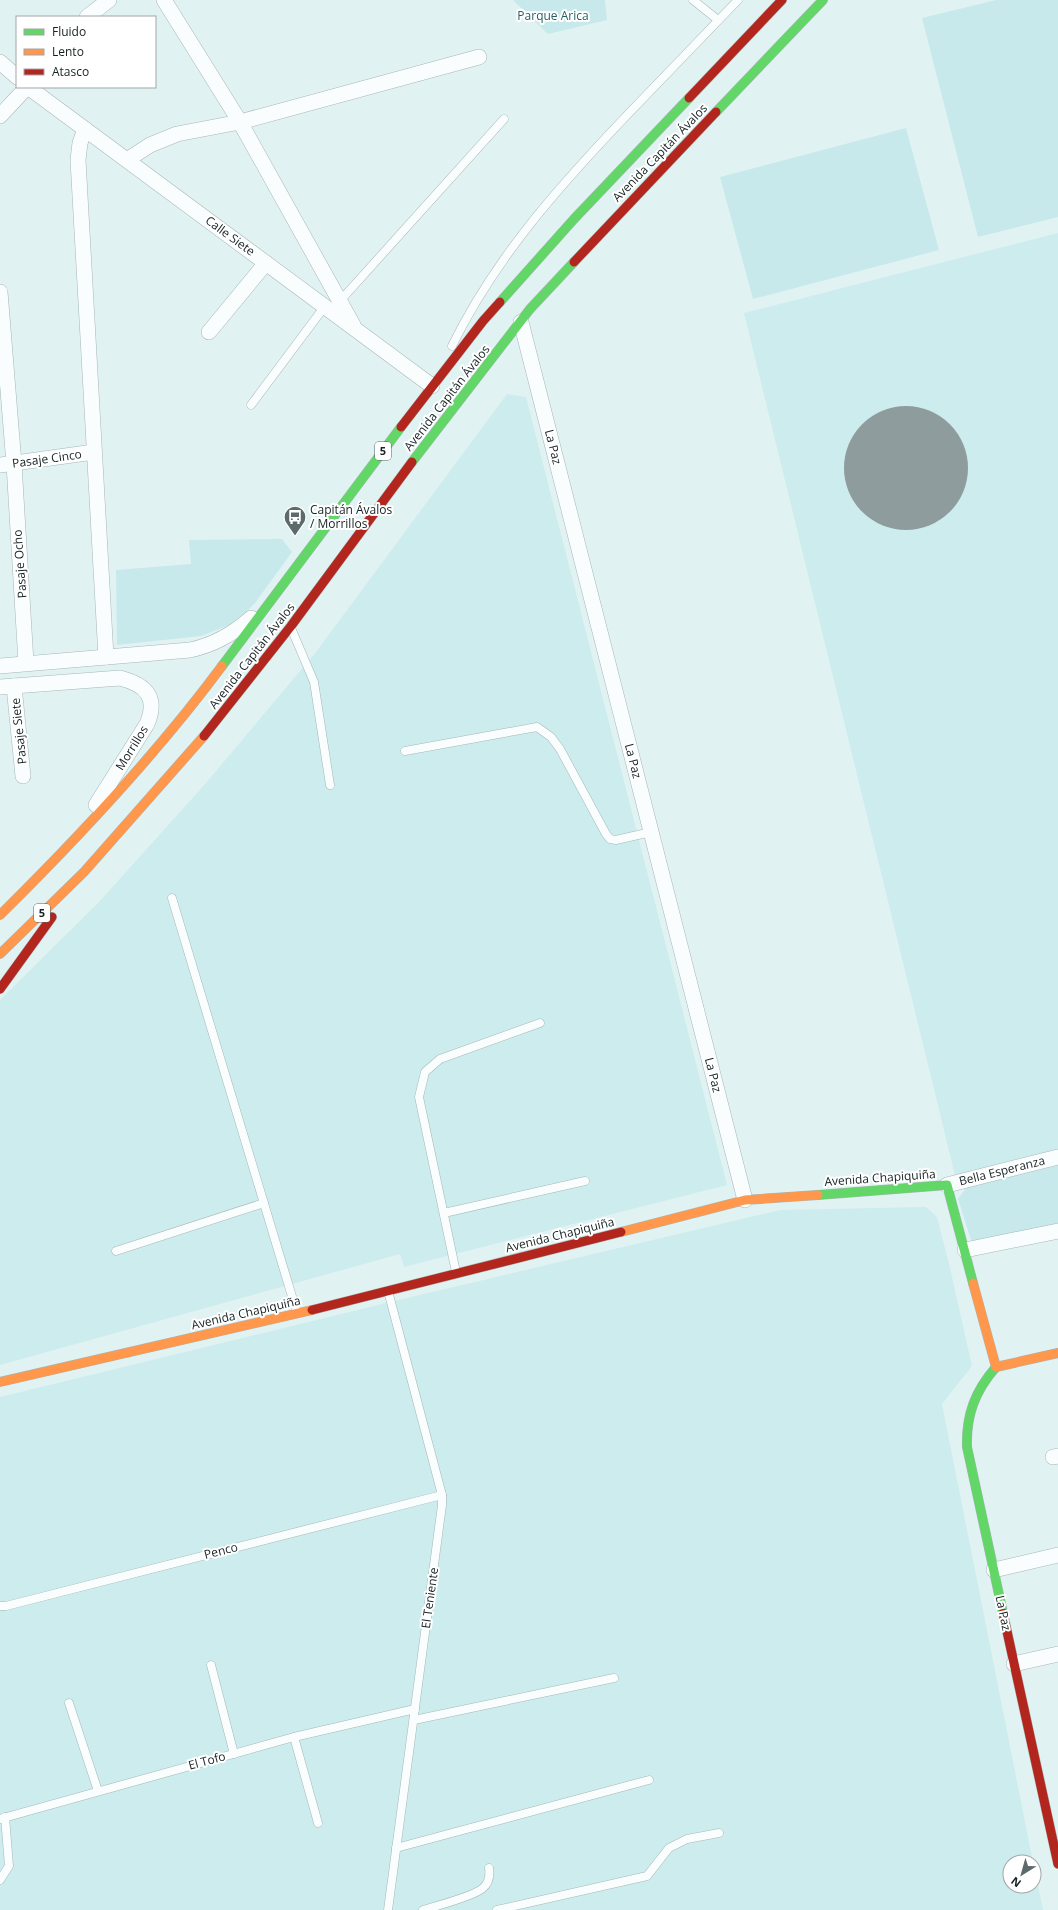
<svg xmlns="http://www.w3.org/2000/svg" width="1058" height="1910" font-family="'Open Sans',sans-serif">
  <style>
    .built { fill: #cdecee }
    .green { fill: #c7e9eb }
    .building { fill: #8f9c9d }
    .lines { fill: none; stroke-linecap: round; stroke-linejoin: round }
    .lane-casing { stroke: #a8b6b6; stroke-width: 9 }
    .street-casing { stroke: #a8b6b6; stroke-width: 16 }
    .fast-casing { stroke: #a8b6b6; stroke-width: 10 }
    .slow-casing { stroke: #a8b6b6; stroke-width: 10 }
    .jam-casing { stroke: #a8b6b6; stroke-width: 10 }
    .lane { stroke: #fafdfd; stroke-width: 8 }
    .street { stroke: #fafdfd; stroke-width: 15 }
    .fast { stroke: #63d668; stroke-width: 9 }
    .slow { stroke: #ff974d; stroke-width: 9 }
    .jam { stroke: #b3261e; stroke-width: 9 }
    .labels { text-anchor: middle; stroke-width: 4; stroke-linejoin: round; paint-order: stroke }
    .shield { fill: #fff; stroke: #5b6464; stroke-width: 1 }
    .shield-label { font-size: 11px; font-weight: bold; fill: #152122 }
    .park-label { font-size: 12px; fill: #276064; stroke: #fff }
    .street-label { font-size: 12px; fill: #152122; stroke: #fff }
    .poi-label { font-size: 12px; fill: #152122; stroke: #fff; text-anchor: start }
  </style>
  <rect width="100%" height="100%" fill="#e1f2f3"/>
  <g class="built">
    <polygon points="1058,233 1058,1149 955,1175 744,313"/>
    <polygon points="507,394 526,397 727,1185 404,1267 400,1254 0,1365 0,1000 99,902 206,783 316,652"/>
    <polygon points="926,1207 937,1217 950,1268 972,1366 942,1404 1033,1862 1010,1862 1010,1886 1034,1886 1034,1866 1043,1910 0,1910 0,1397 411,1297 780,1210"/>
  </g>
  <g class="green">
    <polygon points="513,0 605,0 607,20 548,34"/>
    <polygon points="996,0 1058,0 1058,217 978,237 922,18"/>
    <polygon points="906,128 939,250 753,299 720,177"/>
    <polygon points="282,539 292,552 255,603 247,611 229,625 201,636 117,645 116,570 191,564 189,540"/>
    <polygon points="1058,1165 1058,1224 972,1243 958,1199 966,1188"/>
  </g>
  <circle class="building" cx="906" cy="468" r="62"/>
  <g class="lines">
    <g class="lane-casing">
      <g id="lane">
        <polyline points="693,0 718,20"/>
        <polyline points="340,301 504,119"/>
        <path d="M 452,346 C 496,256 562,183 631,111 C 667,74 702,37 738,0"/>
        <polyline points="251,405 325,306"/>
        <polyline points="291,628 314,682 330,785"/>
        <polyline points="405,751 537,727 551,737 560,749 606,834 610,839 616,840 651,832"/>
        <polyline points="172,898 297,1313"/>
        <polyline points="444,1213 585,1181"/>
        <polyline points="116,1251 264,1203"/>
        <polyline points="456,1272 419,1097 425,1072 440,1059 540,1023"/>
        <polyline points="0,1606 6,1606 442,1495"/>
        <polyline points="211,1665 234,1754"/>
        <polyline points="69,1703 98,1791"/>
        <polyline points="414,1720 614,1678"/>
        <polyline points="294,1737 318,1823"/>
        <polyline points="0,1819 294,1737 415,1709"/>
        <polyline points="396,1848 649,1780"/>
        <polyline points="0,1880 9,1866 5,1817"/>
        <polyline points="388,1910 442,1505 442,1495 388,1291"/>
        <path d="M 423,1910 C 436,1906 475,1896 483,1888 C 489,1883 490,1875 489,1868"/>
        <polyline points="497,1910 647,1876 669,1848 687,1839 719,1833"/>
      </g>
    </g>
    <g class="street-casing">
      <g id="street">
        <polyline points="164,0 240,122 353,325"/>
        <polyline points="87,17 109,0"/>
        <polyline points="0,62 17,77"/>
        <polyline points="28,87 432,386"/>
        <polyline points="0,116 27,87"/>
        <polyline points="85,129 80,143 78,160 106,657"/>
        <polyline points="127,160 150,145 177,134 240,122 479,57"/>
        <polyline points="0,292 14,464 26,663"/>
        <polyline points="521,322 745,1200"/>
        <polyline points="209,332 266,263"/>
        <polyline points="0,465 94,452"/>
        <path d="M 0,666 L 190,650 C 214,645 233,634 251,618"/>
        <polyline points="14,686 23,776"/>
        <path d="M 0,687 L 120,678 C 147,685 158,698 147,724 L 96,805"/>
        <polyline points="947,1185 1058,1157"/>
        <polyline points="965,1250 1058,1231"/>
        <polyline points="1053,1457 1058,1456"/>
        <polyline points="994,1570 1058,1555"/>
        <polyline points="1014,1664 1058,1654"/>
      </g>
    </g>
    <g class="fast-casing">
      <g id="fast">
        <polyline points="716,112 823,0"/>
        <polyline points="500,302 574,219 689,98"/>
        <polyline points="412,462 530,309 574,262"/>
        <polyline points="222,666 401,427"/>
        <polyline points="818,1195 947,1185 973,1283"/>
        <path d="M 996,1367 C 975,1391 966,1415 967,1447 L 1003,1613"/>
      </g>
    </g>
    <g class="slow-casing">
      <g id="slow">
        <path d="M 0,915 C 79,837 156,755 222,666"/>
        <polyline points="0,954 84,872 204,736"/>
        <polyline points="621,1232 745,1200 818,1195"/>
        <polyline points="973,1283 996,1367"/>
        <polyline points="996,1367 1058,1353"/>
        <polyline points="0,1382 312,1310"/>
      </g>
    </g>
    <g class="jam-casing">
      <g id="jam">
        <polyline points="689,98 782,0"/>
        <polyline points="574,262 716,112"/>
        <polyline points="401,427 483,321 500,302"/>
        <polyline points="204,736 291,626 412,462"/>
        <polyline points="0,989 52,917"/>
        <polyline points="312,1310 621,1232"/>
        <polyline points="1003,1613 1058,1864"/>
      </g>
    </g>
    <use href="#lane" class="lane"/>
    <use href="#street" class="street"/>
    <use href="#fast" class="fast"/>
    <use href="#slow" class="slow"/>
    <use href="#jam" class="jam"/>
  </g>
  <defs>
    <g id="bus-pin" transform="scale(1.15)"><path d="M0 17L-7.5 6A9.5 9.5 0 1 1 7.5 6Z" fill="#5c6a6b" stroke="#fff"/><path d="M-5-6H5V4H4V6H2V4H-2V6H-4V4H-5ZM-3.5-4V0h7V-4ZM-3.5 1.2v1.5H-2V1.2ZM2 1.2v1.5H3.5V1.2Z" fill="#fff"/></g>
  </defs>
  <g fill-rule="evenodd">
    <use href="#bus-pin" x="295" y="517"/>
  </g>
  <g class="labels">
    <g class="shield">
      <rect x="375" y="442" width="16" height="18" rx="3"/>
      <rect x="34" y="904" width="16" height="18" rx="3"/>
    </g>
    <g class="shield-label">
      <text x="383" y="455">5</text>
      <text x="42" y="917">5</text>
    </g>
    <g class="park-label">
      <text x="553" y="20">Parque Arica</text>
    </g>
    <g class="street-label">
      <text transform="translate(660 153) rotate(-46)" y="4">Avenida Capitán Ávalos</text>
      <text transform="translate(230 236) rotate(36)" y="4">Calle Siete</text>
      <text transform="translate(447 398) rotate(-52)" y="4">Avenida Capitán Ávalos</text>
      <text transform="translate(553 447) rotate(76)" y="4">La Paz</text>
      <text transform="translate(47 459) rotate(-8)" y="4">Pasaje Cinco</text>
      <text transform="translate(20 564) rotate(-94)" y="4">Pasaje Ocho</text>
      <text transform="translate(252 656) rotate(-52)" y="4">Avenida Capitán Ávalos</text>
      <text transform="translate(19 731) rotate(-96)" y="4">Pasaje Siete</text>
      <text transform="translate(132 748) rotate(-58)" y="4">Morrillos</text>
      <text transform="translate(633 761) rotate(76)" y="4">La Paz</text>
      <text transform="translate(713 1075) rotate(76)" y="4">La Paz</text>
      <text transform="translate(1002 1171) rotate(-14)" y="4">Bella Esperanza</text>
      <text transform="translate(880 1178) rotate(-4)" y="4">Avenida Chapiquiña</text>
      <text transform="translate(560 1235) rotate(-14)" y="4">Avenida Chapiquiña</text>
      <text transform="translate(246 1313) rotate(-13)" y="4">Avenida Chapiquiña</text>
      <text transform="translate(221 1551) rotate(-14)" y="4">Penco</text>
      <text transform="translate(430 1598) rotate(-82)" y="4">El Teniente</text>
      <text transform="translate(1003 1613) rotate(78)" y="4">La Paz</text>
      <text transform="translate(207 1761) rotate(-15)" y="4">El Tofo</text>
    </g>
    <g class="poi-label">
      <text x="310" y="514">Capitán Ávalos<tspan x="310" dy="14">/ Morrillos</tspan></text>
    </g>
  </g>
  <rect x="16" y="16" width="140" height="72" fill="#ffffff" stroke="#a1a6a7"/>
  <rect x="24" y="29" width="20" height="6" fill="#63d668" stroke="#a1a6a7"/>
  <text x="52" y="36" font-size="12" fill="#152122">Fluido</text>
  <rect x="24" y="49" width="20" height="6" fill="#ff974d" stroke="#a1a6a7"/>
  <text x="52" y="56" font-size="12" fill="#152122">Lento</text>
  <rect x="24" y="69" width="20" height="6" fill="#b3261e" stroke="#a1a6a7"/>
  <text x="52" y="76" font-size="12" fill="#152122">Atasco</text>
  <g transform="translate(1022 1874) rotate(217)"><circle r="19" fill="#ffffff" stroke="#a1a6a7"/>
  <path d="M0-3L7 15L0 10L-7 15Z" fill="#5c6a6b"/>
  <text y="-6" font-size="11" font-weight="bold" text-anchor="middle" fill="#152122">N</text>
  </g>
</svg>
